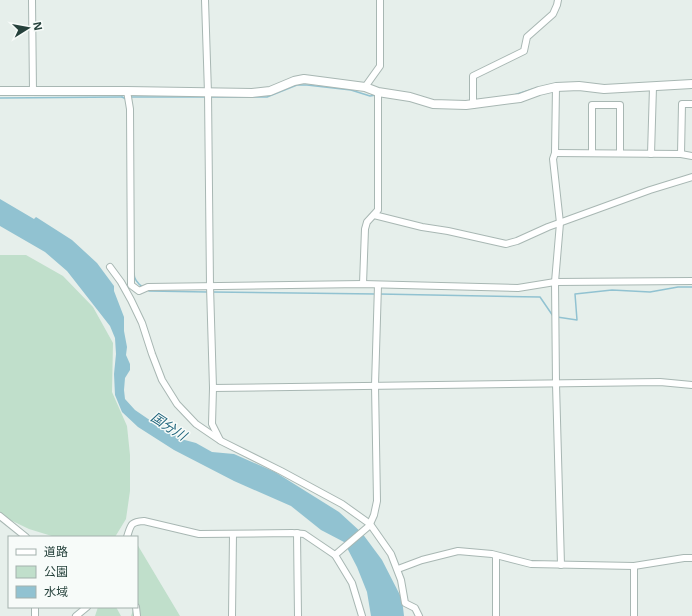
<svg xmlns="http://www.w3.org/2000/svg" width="692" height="616" font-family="'Open Sans','Noto Sans JP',sans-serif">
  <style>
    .green { fill: #c0dfcb }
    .water { fill: #91c2d1 }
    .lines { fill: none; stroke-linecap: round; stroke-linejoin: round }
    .stream { stroke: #91c2d1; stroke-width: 1.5 }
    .minor-casing { stroke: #a8b7b3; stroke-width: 8 }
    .tertiary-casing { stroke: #a8b7b3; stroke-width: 10 }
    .minor { stroke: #fff; stroke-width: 6 }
    .tertiary { stroke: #fff; stroke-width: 8 }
    .labels { text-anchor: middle; stroke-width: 3; stroke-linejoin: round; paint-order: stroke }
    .water-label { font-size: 13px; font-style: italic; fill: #20657c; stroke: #f7fbf9 }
  </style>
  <rect width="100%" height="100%" fill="#e6efeb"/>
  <g class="green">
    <polygon points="0,255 26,255 63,276 93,307 113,343 112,392 127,426 130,455 130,491 126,519 115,537 55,537 29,529 4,517 0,514"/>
    <polygon points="137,544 180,616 131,616 134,607 137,607"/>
    <polygon points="98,607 116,607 121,616 95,616"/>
  </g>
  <polygon class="water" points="0,199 34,219 36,217 72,240 97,263 114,286 114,291 124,317 124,331 127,347 126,355 130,364 130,370 125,378 124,390 125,399 135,410 154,423 163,426 181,439 196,443 212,452 234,454 275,472 339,512 362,533 382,560 402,599 404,616 371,616 367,592 357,567 344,542 321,530 291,506 234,481 174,450 138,427 122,412 115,395 114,374 116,354 115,338 110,326 67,271 45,252 0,226"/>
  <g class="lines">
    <g class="stream">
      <polyline points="545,86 559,83"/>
      <polyline points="514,95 533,89"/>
      <polyline points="122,97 126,99"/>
      <polyline points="130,97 206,97"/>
      <polyline points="210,97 267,97 297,85 307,85 351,90 370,96 376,95"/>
      <polyline points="0,98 122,97"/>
      <path d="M 134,273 C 134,280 138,284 143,287"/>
      <polyline points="146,289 149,291 208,292"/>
      <polyline points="212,292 376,294"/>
      <polyline points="379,294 540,297 553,316"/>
      <polyline points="557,317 577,320 575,294 612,290 650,292 678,287 692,287"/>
    </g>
    <g class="minor-casing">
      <g id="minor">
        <polyline points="32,0 33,91"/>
        <polyline points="205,0 208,93 210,286 213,388 212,424 220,440"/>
        <polyline points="365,87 380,66 380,0"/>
        <polyline points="556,87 555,153 553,159 560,223 555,282 556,384 561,565"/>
        <polyline points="127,91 130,109 131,285 139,291 148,287 363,284 518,288 555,282 692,281"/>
        <polyline points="473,105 473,76 524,51 527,37 553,14 557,5 558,0"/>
        <polyline points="555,153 681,154 692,156"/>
        <polyline points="592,153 592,105 620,105 620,153"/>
        <polyline points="651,154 653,87"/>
        <polyline points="681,154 682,104 692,104"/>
        <polyline points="374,215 422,227 448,231 506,244 517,241 548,227 650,190 692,177"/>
        <polyline points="110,267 121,282 131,300 142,323 152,354 162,380 177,404 196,424 221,441 281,471 342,504 370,524 391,554 401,580 405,603 415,608 419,616"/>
        <polyline points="363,284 365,229 367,222 378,210 378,92"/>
        <polyline points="213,388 660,382 692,385"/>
        <polyline points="0,516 26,537"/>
        <polyline points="297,533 298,616"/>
        <path d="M 127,537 C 131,525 130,522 144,521 L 199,534 L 292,533 L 304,534 L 335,555 L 352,583 L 362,616"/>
        <polyline points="335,555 369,526 374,515 377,501 375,385 378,285"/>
        <polyline points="398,569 422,560 458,551 492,554 531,564 634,566 684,558 692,558"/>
        <polyline points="136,607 137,616"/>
        <polyline points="35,616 35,607"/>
        <polyline points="76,616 87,607"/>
        <polyline points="232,616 233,534"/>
        <polyline points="496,616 496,556"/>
        <polyline points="634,616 634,566"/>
      </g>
    </g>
    <g class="tertiary-casing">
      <polyline id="tertiary" points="0,91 127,91 252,93 270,91 294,81 304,79 365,87 378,92 410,97 433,104 466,105 520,98 539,91 556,87 579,86 604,89 692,84"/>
    </g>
    <use href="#minor" class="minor"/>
    <use href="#tertiary" class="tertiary"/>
  </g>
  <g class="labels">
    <g class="water-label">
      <text transform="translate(169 426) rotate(33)" y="5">国分川</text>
    </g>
  </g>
  <rect x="8" y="536" width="130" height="72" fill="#f7fbf9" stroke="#a3b1ad"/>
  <rect x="16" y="549" width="20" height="6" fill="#ffffff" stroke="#a3b1ad"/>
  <text x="44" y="556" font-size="12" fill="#25413b">道路</text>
  <rect x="16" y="566" width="20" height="12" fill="#c0dfcb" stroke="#a3b1ad"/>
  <text x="44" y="576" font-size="12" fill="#25413b">公園</text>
  <rect x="16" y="586" width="20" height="12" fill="#91c2d1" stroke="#a3b1ad"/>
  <text x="44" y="596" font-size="12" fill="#25413b">水域</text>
  <g transform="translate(28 28) rotate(79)" stroke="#f7fbf9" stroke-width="3" paint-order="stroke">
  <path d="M0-3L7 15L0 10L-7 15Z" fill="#25413b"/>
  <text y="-6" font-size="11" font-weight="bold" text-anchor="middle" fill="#25413b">N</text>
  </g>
</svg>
